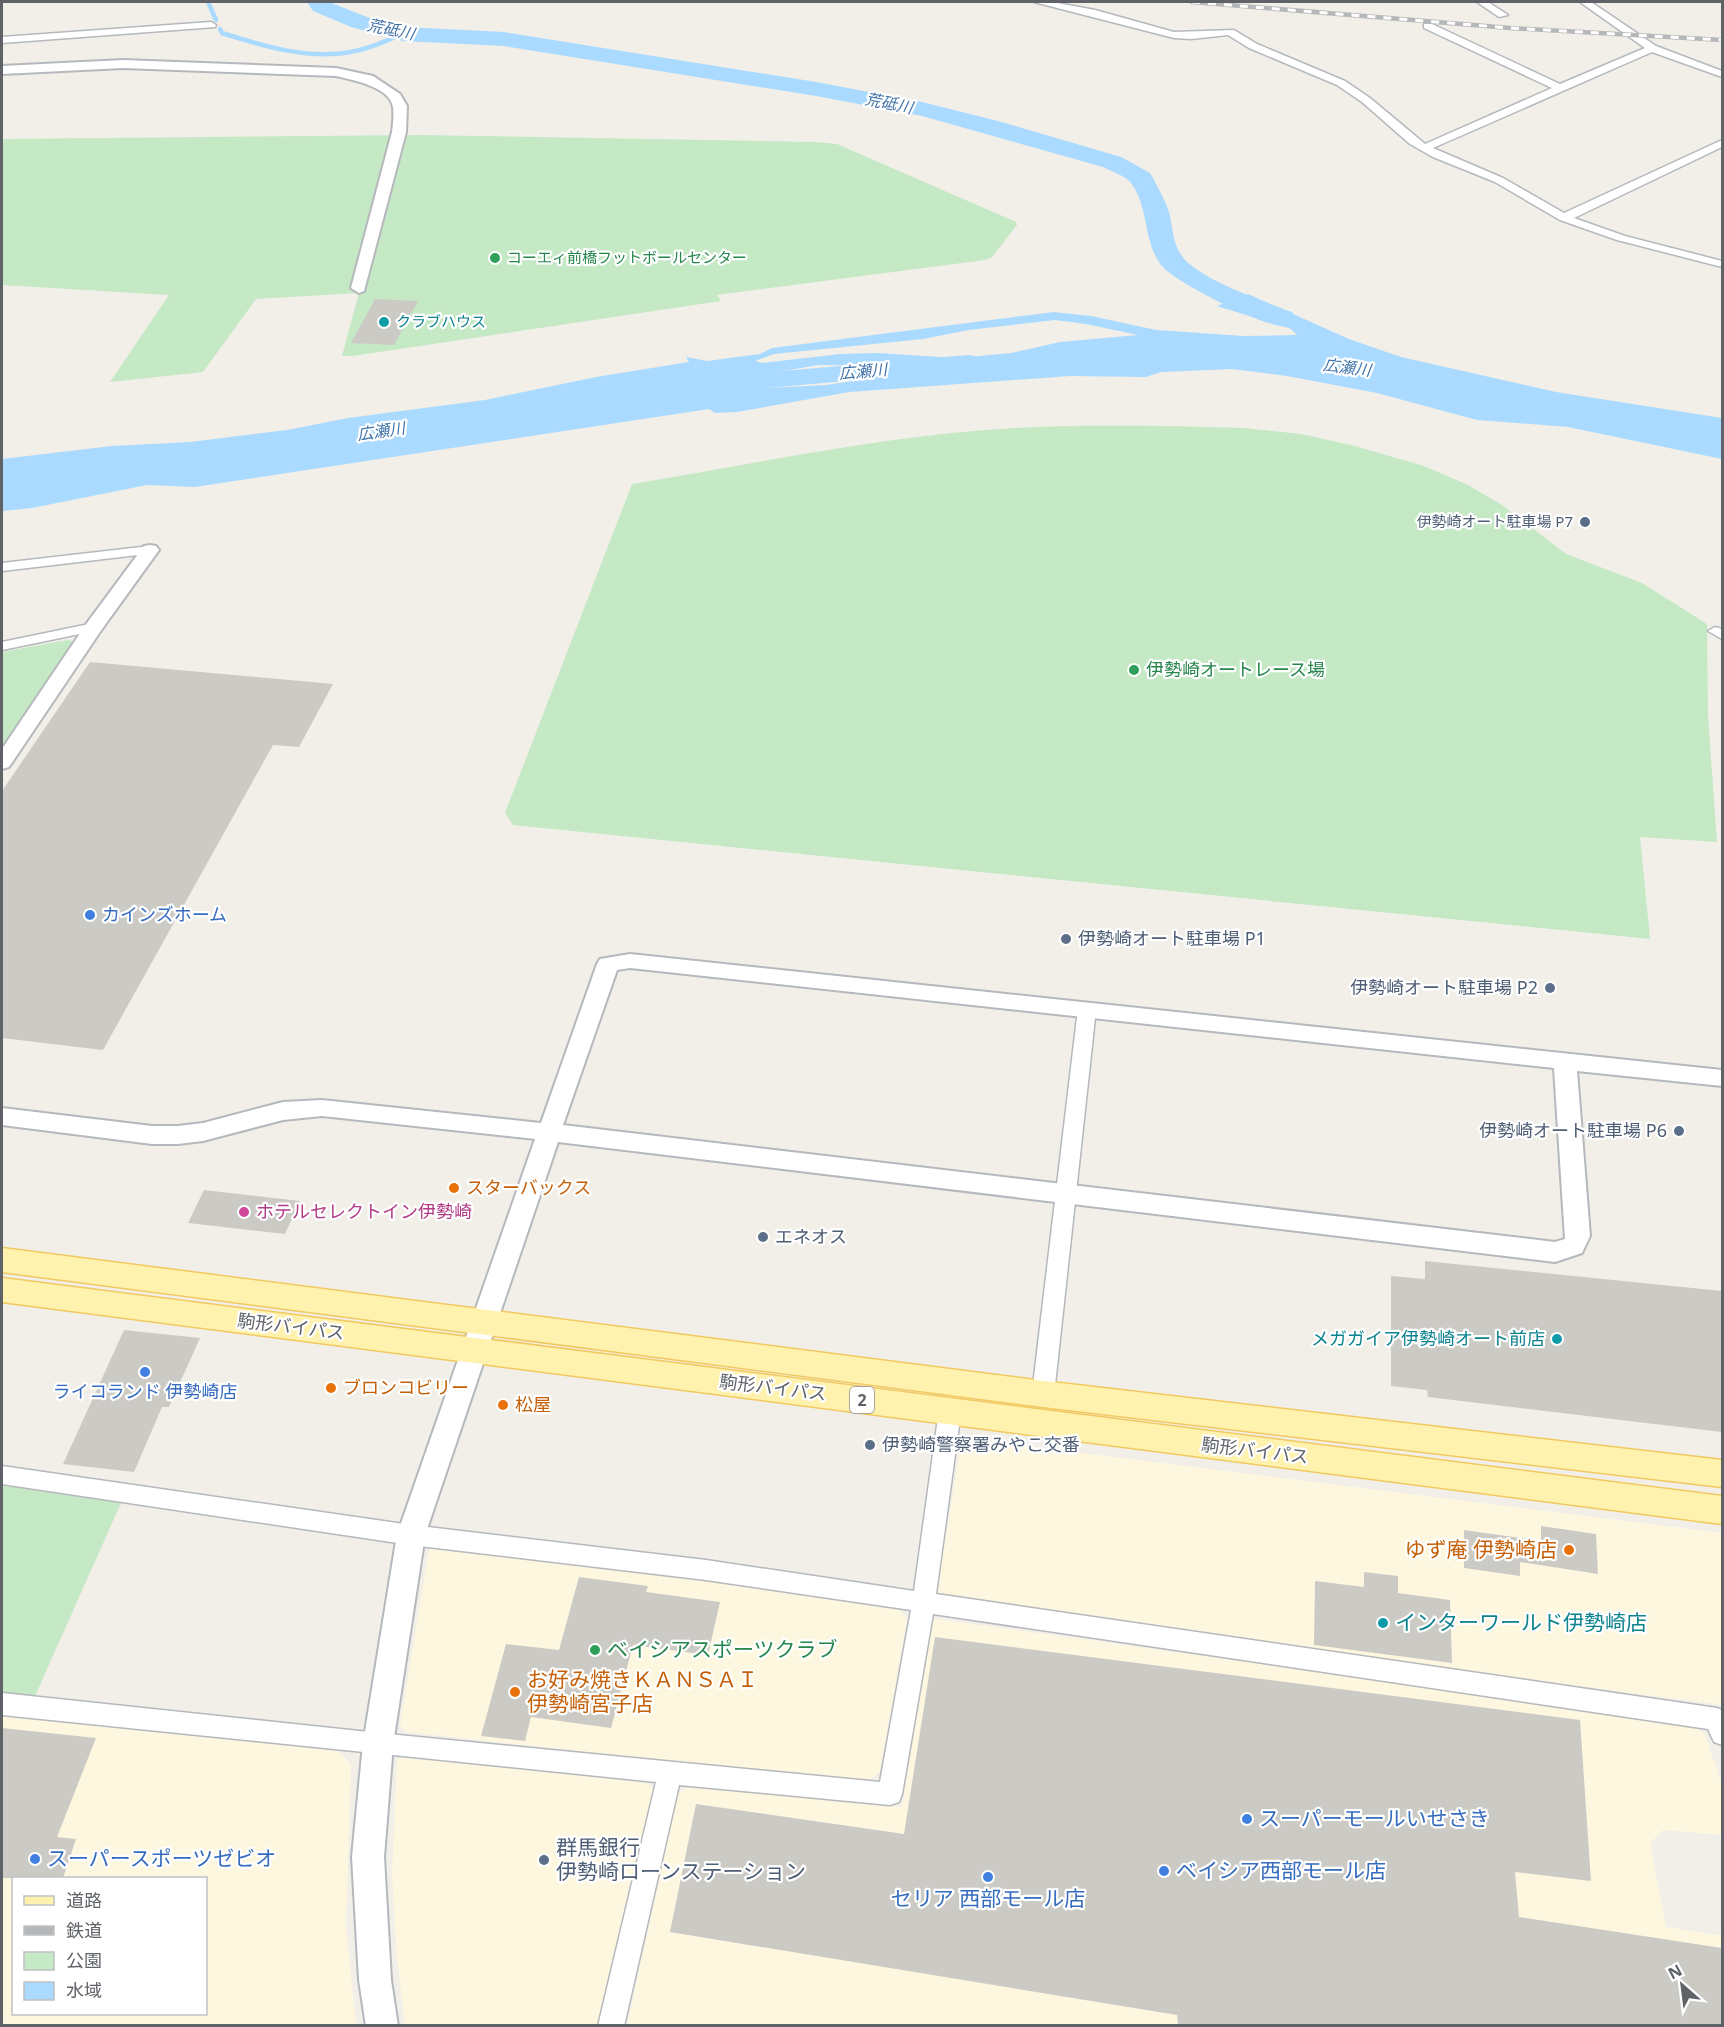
<svg xmlns="http://www.w3.org/2000/svg" width="1724" height="2027" font-family="'Noto Sans','Noto Sans JP',sans-serif">
  <style>
    .commercial { fill: #fef7e0; fill-rule: evenodd }
    .green { fill: #c5e8c5 }
    .water { fill: #aadaff; fill-rule: evenodd }
    .lines { fill: none; stroke-linecap: round; stroke-linejoin: round }
    .stream { stroke: #aadaff; stroke-width: 4.5 }
    .river { fill: #aadaff; fill-rule: evenodd }
    .building { fill: #cccac5 }
    .minor-casing { stroke: #b5b8bc; stroke-width: 3 }
    .tertiary-casing { stroke: #b5b8bc; stroke-width: 4 }
    .primary-casing { stroke: #f2c960; stroke-width: 3 }
    .minor { fill: #fff; fill-rule: evenodd }
    .tertiary { fill: #fff; fill-rule: evenodd }
    .primary { fill: #fff2af; fill-rule: evenodd }
    .rail-casing { stroke: #b6b7b8; stroke-width: 4.5 }
    .rail { stroke: #fff; stroke-width: 3; stroke-dasharray: 8; stroke-linecap: butt }
    .leisure-dot { fill: #2e9e5b; stroke: #fff; stroke-width: 2 }
    .culture-dot { fill: #0f9aa8; stroke: #fff; stroke-width: 2 }
    .service-dot { fill: #5c6f8a; stroke: #fff; stroke-width: 2 }
    .shop-dot { fill: #3f7fe0; stroke: #fff; stroke-width: 2 }
    .food-dot { fill: #e8710a; stroke: #fff; stroke-width: 2 }
    .hotel-dot { fill: #d1479c; stroke: #fff; stroke-width: 2 }
    .labels { text-anchor: middle; stroke-width: 4.5; stroke-linejoin: round; paint-order: stroke }
    .far-leisure-label { font-size: 15px; fill: #27864d; stroke: #fff; text-anchor: start }
    .far-culture-label { font-size: 15px; fill: #0d838f; stroke: #fff; text-anchor: start }
    .far-service-label { font-size: 15px; fill: #4e5e75; stroke: #fff; text-anchor: end }
    .far-water-label { font-size: 16px; font-style: italic; fill: #4174aa; stroke: #fff }
    .shield { fill: #fff; stroke: #8f9295; stroke-width: 1.5 }
    .shield-label { font-size: 16px; font-weight: bold; fill: #5f6368 }
    .leisure-label { font-size: 18px; fill: #27864d; stroke: #fff; text-anchor: start }
    .shop-label { font-size: 18px; fill: #366cbe; stroke: #fff; text-anchor: start }
    .service-label { font-size: 18px; fill: #4e5e75; stroke: #fff; text-anchor: start }
    .food-label { font-size: 18px; fill: #c56008; stroke: #fff; text-anchor: start }
    .hotel-label { font-size: 18px; fill: #b23c85; stroke: #fff; text-anchor: start }
    .street-label { font-size: 18px; fill: #5f6368; stroke: #fff }
    .culture-label { font-size: 18px; fill: #0d838f; stroke: #fff; text-anchor: end }
    .near-food-label { font-size: 21px; fill: #c56008; stroke: #fff; text-anchor: end }
    .near-culture-label { font-size: 21px; fill: #0d838f; stroke: #fff; text-anchor: start }
    .near-leisure-label { font-size: 21px; fill: #27864d; stroke: #fff; text-anchor: start }
    .near-shop-label { font-size: 21px; fill: #366cbe; stroke: #fff; text-anchor: start }
    .near-service-label { font-size: 21px; fill: #4e5e75; stroke: #fff; text-anchor: start }
  </style>
  <rect width="100%" height="100%" fill="#f1efe8"/>
  <g class="commercial">
    <polygon points="962,1438 1722,1533 1722,1705 945,1601 936,1594"/>
    <polygon points="442,1544 897,1607 907,1620 880,1771 867,1783 406,1732 400,1726 429,1550"/>
    <polygon points="937,1619 1694,1724 1705,1735 1722,1784 1722,1835 1663,1830 1650,1843 1666,1927 1722,1936 1722,2025 627,2026 678,1793 691,1786 902,1807 932,1620"/>
    <path d="M 2,1716 L 338,1751 L 351,1764 L 346,1926 L 356,2025 L 7,2026 L 2,2022 ZM 14,1878 L 206,1878 L 206,2014 L 14,2014 Z"/>
    <polygon points="407,1756 646,1782 654,1790 597,2025 405,2025 397,1957 392,1875 397,1760"/>
  </g>
  <g class="green">
    <polygon points="421,135 815,142 837,144 1016,222 1017,225 992,257 985,260 717,295 721,301 353,356 342,356 359,293 256,299 203,372 110,382 169,295 2,285 2,139"/>
    <path d="M 1170,426 L 1245,428 L 1301,434 L 1351,445 L 1424,466 L 1468,485 L 1502,505 L 1566,554 L 1642,583 L 1707,624 L 1708,716 L 1717,842 L 1640,837 L 1650,939 L 513,825 L 505,813 L 632,484 C 760,463 886,435 1015,428 C 1067,425 1119,426 1170,426 Z"/>
    <polygon points="67,640 77,642 2,748 2,652"/>
    <polygon points="2,1485 121,1503 35,1696 2,1692"/>
  </g>
  <path class="water" d="M 1248,294 L 1349,339 L 1401,357 L 1556,392 L 1722,418 L 1722,459 L 1568,427 L 1477,420 L 1377,393 L 1287,376 L 1232,369 L 1161,372 L 1146,377 L 1070,376 L 849,392 L 737,412 L 715,413 L 709,409 L 195,487 L 147,485 L 32,508 L 2,511 L 2,459 L 112,446 L 190,442 L 287,430 L 348,418 L 485,400 L 596,377 L 689,362 L 686,357 L 707,361 L 760,354 L 772,348 L 1054,312 L 1091,316 L 1156,330 L 1243,336 L 1297,335 L 1291,329 L 1217,306 ZM 1055,320 L 1086,324 L 1138,335 L 1060,342 L 1011,353 L 957,358 L 878,353 L 840,354 L 762,363 L 755,361 L 774,354 L 923,339 L 969,330 ZM 818,365 L 916,366 L 926,370 L 826,385 L 767,388 L 751,381 L 749,377 Z"/>
  <g class="lines">
    <g class="stream">
      <polyline points="208,2 216,20"/>
      <path d="M 220,29 L 222,33 C 263,46 311,61 355,51 C 372,48 387,40 403,34"/>
    </g>
    <g class="river">
      <path d="M 307,2 L 329,2 L 367,17 L 404,27 L 504,32 L 816,82 L 922,102 L 998,121 L 1121,157 L 1150,173 L 1153,178 C 1159,190 1167,203 1170,216 C 1173,230 1173,244 1182,256 C 1198,279 1265,302 1292,312 L 1296,318 L 1292,324 C 1290,324 1287,326 1284,326 C 1263,327 1173,281 1161,265 C 1143,241 1149,207 1131,183 C 1126,176 1111,171 1103,167 L 922,116 L 816,96 L 504,46 L 403,41 L 351,27 L 313,11 Z"/>
      <polygon points="969,355 979,357 983,363 979,369 699,394 689,392 685,386 689,380 699,378"/>
    </g>
  </g>
  <g class="building">
    <polygon points="375,299 418,301 394,345 351,343"/>
    <polygon points="90,662 333,684 299,747 273,745 103,1050 2,1038 2,791"/>
    <polygon points="204,1190 300,1201 285,1234 188,1223"/>
    <polygon points="1425,1261 1722,1291 1722,1432 1428,1397 1427,1390 1391,1386 1391,1276 1425,1279"/>
    <polygon points="124,1330 200,1338 169,1407 162,1407 134,1472 63,1464"/>
    <polygon points="1541,1526 1596,1534 1598,1574 1520,1562 1520,1576 1464,1568 1464,1530 1541,1541"/>
    <polygon points="1364,1572 1398,1576 1398,1593 1450,1600 1452,1663 1314,1645 1315,1581 1364,1587"/>
    <polygon points="579,1577 648,1586 646,1592 720,1602 708,1655 633,1645 611,1728 531,1717 525,1741 481,1736 506,1644 559,1650"/>
    <polygon points="935,1637 1580,1720 1591,1881 1515,1872 1519,1917 1722,1948 1722,2025 1178,2025 1177,2015 670,1932 696,1804 904,1834"/>
    <polygon points="2,1728 96,1738 57,1837 76,1839 63,1878 2,1878"/>
  </g>
  <g class="lines">
    <g class="minor-casing">
      <g id="minor">
        <polygon points="1034,2 1052,2 1095,10 1174,32 1234,30 1257,44 1345,81 1370,98 1425,144 1552,88 1424,28 1424,24 1432,24 1560,84 1645,48 1580,2 1591,2 1656,46 1722,71 1722,77 1652,52 1433,148 1503,178 1564,213 1722,140 1722,147 1574,218 1625,236 1722,261 1722,267 1617,240 1560,220 1495,182 1433,157 1410,144 1362,102 1337,85 1249,48 1228,35 1191,39 1174,38"/>
        <polygon points="1477,2 1488,2 1508,15 1499,17"/>
        <polygon points="211,22 216,25 215,27 2,43 2,37"/>
        <polygon points="150,546 155,547 157,550 155,553 2,571 2,563"/>
        <polygon points="94,623 99,624 101,627 99,630 2,650 2,642"/>
        <polygon points="1715,627 1722,629 1722,639 1708,631"/>
        <polygon points="1087,1003 1093,1005 1096,1009 1054,1394 1050,1400 1043,1403 1036,1400 1032,1394 1078,1009 1081,1005"/>
        <polygon points="950,1402 957,1405 961,1411 936,1594 1717,1708 1722,1710 1722,1745 1714,1742 1708,1729 933,1614 902,1794 899,1802 890,1805 679,1785 624,2026 598,2026 656,1782 2,1715 2,1693 378,1733 880,1782 911,1610 706,1580 411,1545 2,1484 2,1466 411,1525 706,1560 914,1591 939,1411 943,1405"/>
      </g>
    </g>
    <g class="tertiary-casing">
      <g id="tertiary">
        <path d="M 123,60 L 336,68 L 373,76 L 400,94 L 407,106 L 406,132 L 364,291 L 359,293 L 351,288 L 392,132 C 393,124 394,115 393,107 C 390,87 353,80 336,76 L 123,68 L 2,74 L 2,66 Z"/>
        <polygon points="150,545 156,546 159,550 102,629 9,767 2,769 2,749 87,623 144,546"/>
        <path d="M 630,954 L 1722,1070 L 1722,1086 L 1577,1071 L 1590,1236 L 1582,1253 L 1555,1262 L 558,1142 L 425,1535 L 393,1744 L 384,1857 L 391,1980 L 398,2026 L 366,2026 L 359,1980 L 352,1857 L 363,1744 L 397,1535 L 535,1139 L 322,1116 L 283,1120 L 203,1141 L 178,1144 L 152,1144 L 2,1125 L 2,1108 L 152,1126 L 178,1126 L 203,1123 L 283,1102 L 322,1100 L 541,1123 L 597,964 L 600,959 ZM 630,968 L 1554,1068 L 1565,1239 L 1555,1242 L 563,1125 L 617,970 Z"/>
      </g>
    </g>
    <g class="primary-casing">
      <g id="primary">
        <polygon points="2,1248 1043,1381 1722,1460 1722,1487 1043,1407 2,1272"/>
        <polygon points="2,1278 1722,1496 1722,1524 2,1302"/>
      </g>
    </g>
    <use href="#minor" class="minor"/>
    <use href="#tertiary" class="tertiary"/>
    <use href="#primary" class="primary"/>
    <g class="rail-casing">
      <polyline id="rail" points="1192,2 1510,28 1722,40"/>
    </g>
    <use href="#rail" class="rail"/>
  </g>
  <g class="leisure-dot">
    <circle cx="495" cy="258" r="6"/>
    <circle cx="1134" cy="670" r="6"/>
    <circle cx="595" cy="1650" r="6"/>
  </g>
  <g class="culture-dot">
    <circle cx="384" cy="322" r="6"/>
    <circle cx="1557" cy="1339" r="6"/>
    <circle cx="1383" cy="1623" r="6"/>
  </g>
  <g class="service-dot">
    <circle cx="1585" cy="522" r="6"/>
    <circle cx="1066" cy="939" r="6"/>
    <circle cx="1550" cy="988" r="6"/>
    <circle cx="1679" cy="1131" r="6"/>
    <circle cx="763" cy="1237" r="6"/>
    <circle cx="870" cy="1445" r="6"/>
    <circle cx="544" cy="1860" r="6"/>
  </g>
  <g class="shop-dot">
    <circle cx="90" cy="915" r="6"/>
    <circle cx="145" cy="1372" r="6"/>
    <circle cx="1247" cy="1819" r="6"/>
    <circle cx="35" cy="1859" r="6"/>
    <circle cx="1164" cy="1871" r="6"/>
    <circle cx="988" cy="1877" r="6"/>
  </g>
  <g class="food-dot">
    <circle cx="454" cy="1188" r="6"/>
    <circle cx="331" cy="1388" r="6"/>
    <circle cx="503" cy="1405" r="6"/>
    <circle cx="1569" cy="1550" r="6"/>
    <circle cx="515" cy="1692" r="6"/>
  </g>
  <circle class="hotel-dot" cx="244" cy="1212" r="6"/>
  <g class="labels">
    <g class="far-leisure-label">
      <text x="507" y="263">コーエィ前橋フットボールセンター</text>
    </g>
    <g class="far-culture-label">
      <text x="396" y="327">クラブハウス</text>
    </g>
    <g class="far-service-label">
      <text x="1573" y="527">伊勢崎オート駐車場 P7</text>
    </g>
    <g class="far-water-label">
      <text transform="translate(391 29) rotate(12)" y="6">荒砥川</text>
      <text transform="translate(889 103) rotate(11)" y="6">荒砥川</text>
      <text transform="translate(1347 367) rotate(7)" y="6">広瀬川</text>
      <text transform="translate(863 371) rotate(-5)" y="6">広瀬川</text>
      <text transform="translate(381 431) rotate(-8)" y="6">広瀬川</text>
    </g>
    <rect class="shield" x="850" y="1387" width="24" height="26" rx="4.5"/>
    <g class="shield-label">
      <text x="862" y="1406">2</text>
    </g>
    <g class="leisure-label">
      <text x="1146" y="676">伊勢崎オートレース場</text>
    </g>
    <g class="shop-label">
      <text x="102" y="921">カインズホーム</text>
      <text x="145" y="1398" text-anchor="middle">ライコランド 伊勢崎店</text>
    </g>
    <g class="service-label">
      <text x="1078" y="945">伊勢崎オート駐車場 P1</text>
      <text x="1538" y="994" text-anchor="end">伊勢崎オート駐車場 P2</text>
      <text x="1667" y="1137" text-anchor="end">伊勢崎オート駐車場 P6</text>
      <text x="775" y="1243">エネオス</text>
      <text x="882" y="1451">伊勢崎警察署みやこ交番</text>
    </g>
    <g class="food-label">
      <text x="466" y="1194">スターバックス</text>
      <text x="343" y="1394">ブロンコビリー</text>
      <text x="515" y="1411">松屋</text>
    </g>
    <g class="hotel-label">
      <text x="256" y="1218">ホテルセレクトイン伊勢崎</text>
    </g>
    <g class="street-label">
      <text transform="translate(291 1327) rotate(7)" y="6">駒形バイパス</text>
      <text transform="translate(773 1388) rotate(7)" y="6">駒形バイパス</text>
      <text transform="translate(1255 1451) rotate(7)" y="6">駒形バイパス</text>
    </g>
    <g class="culture-label">
      <text x="1545" y="1345">メガガイア伊勢崎オート前店</text>
    </g>
    <g class="near-food-label">
      <text x="1557" y="1557">ゆず庵 伊勢崎店</text>
      <text x="527" y="1687" text-anchor="start">お好み焼きＫＡＮＳＡＩ<tspan x="527" dy="24">伊勢崎宮子店</tspan></text>
    </g>
    <g class="near-culture-label">
      <text x="1395" y="1630">インターワールド伊勢崎店</text>
    </g>
    <g class="near-leisure-label">
      <text x="607" y="1657">ベイシアスポーツクラブ</text>
    </g>
    <g class="near-shop-label">
      <text x="1259" y="1826">スーパーモールいせさき</text>
      <text x="47" y="1866">スーパースポーツゼビオ</text>
      <text x="1176" y="1878">ベイシア西部モール店</text>
      <text x="988" y="1906" text-anchor="middle">セリア 西部モール店</text>
    </g>
    <g class="near-service-label">
      <text x="556" y="1855">群馬銀行<tspan x="556" dy="24">伊勢崎ローンステーション</tspan></text>
    </g>
  </g>
  <rect width="1724" height="2027" fill="none" stroke="#5f6368" stroke-width="6"/>
  <rect x="12" y="1877" width="195" height="138" fill="#ffffff" stroke="#bfc1c3" stroke-width="1.5"/>
  <rect x="24" y="1896" width="30" height="9" fill="#fff2af" stroke="#bfc1c3" stroke-width="1.5"/>
  <text x="66" y="1907" font-size="18" fill="#5f6368">道路</text>
  <rect x="24" y="1926" width="30" height="9" fill="#b6b7b8" stroke="#bfc1c3" stroke-width="1.5"/>
  <text x="66" y="1937" font-size="18" fill="#5f6368">鉄道</text>
  <rect x="24" y="1952" width="30" height="18" fill="#c5e8c5" stroke="#bfc1c3" stroke-width="1.5"/>
  <text x="66" y="1967" font-size="18" fill="#5f6368">公園</text>
  <rect x="24" y="1982" width="30" height="18" fill="#aadaff" stroke="#bfc1c3" stroke-width="1.5"/>
  <text x="66" y="1997" font-size="18" fill="#5f6368">水域</text>
  <g transform="translate(1682 1985) rotate(332)" stroke="#ffffff" stroke-width="4.5" paint-order="stroke">
  <path d="M0-4.5L10 22L0 15L-10 22Z" fill="#5f6368"/>
  <text y="-9" font-size="16" font-weight="bold" text-anchor="middle" fill="#5f6368">N</text>
  </g>
</svg>
